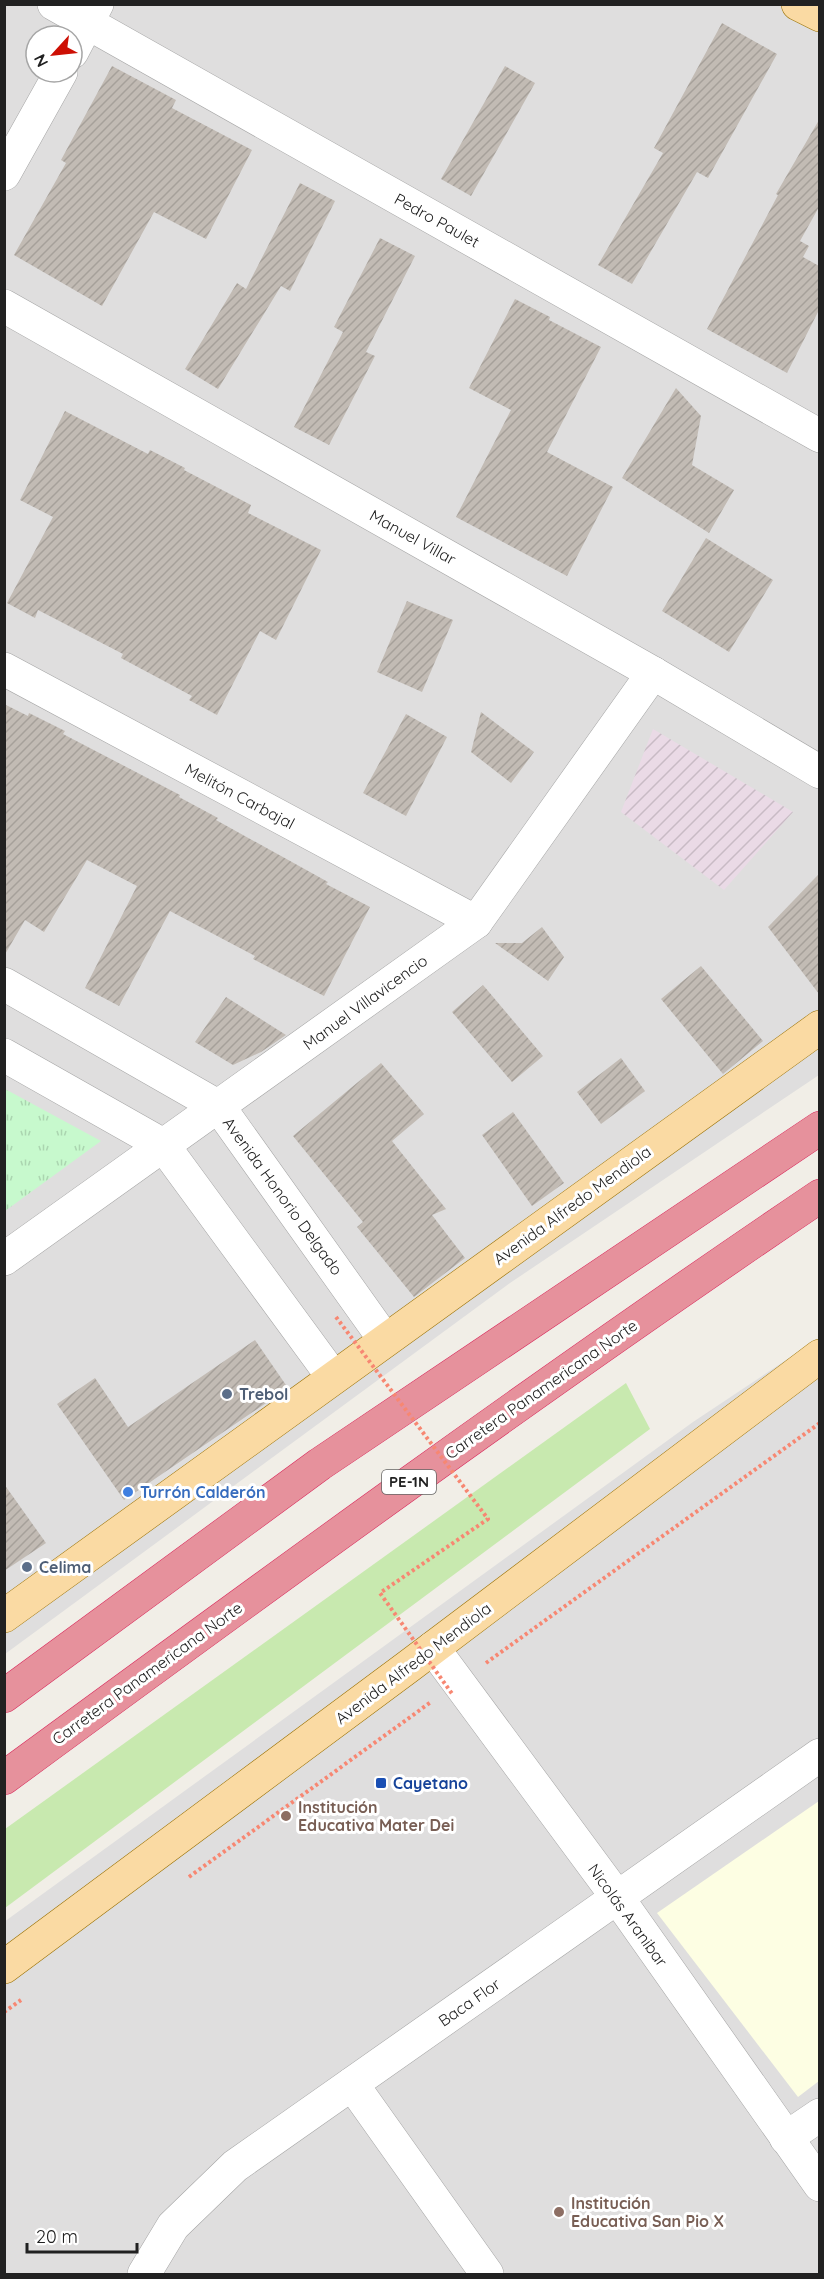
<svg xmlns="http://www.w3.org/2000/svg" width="824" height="2279" font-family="Quicksand,sans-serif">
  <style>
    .residential { fill: #dfdede; fill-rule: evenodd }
    .industrial { fill: url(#industrial-furrows) }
    .education { fill: #fdfee3 }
    .grass { fill: #c8e9af }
    .park { fill: url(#park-tufts) }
    .building { fill: url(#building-hatch) }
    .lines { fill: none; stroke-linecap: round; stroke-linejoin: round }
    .minor-casing { stroke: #a5a5a5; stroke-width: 34 }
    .major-casing { stroke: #9a7103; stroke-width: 34 }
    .highway-casing { stroke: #d82b5d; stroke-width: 34 }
    .path { stroke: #f78772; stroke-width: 4; stroke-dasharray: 3 3; stroke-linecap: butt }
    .minor { stroke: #fff; stroke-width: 33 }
    .major { stroke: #fadaa3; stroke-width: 33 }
    .highway { stroke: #e6919c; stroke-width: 33 }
    .path-bridge { stroke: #f78772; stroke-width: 4; stroke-dasharray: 3 3; stroke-linecap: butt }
    .service-dot { fill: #5c6f8a; stroke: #fff; stroke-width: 2 }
    .shop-dot { fill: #3f7fe0; stroke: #fff; stroke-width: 2 }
    .transit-dot { fill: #1a4fb4; stroke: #fff; stroke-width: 2 }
    .education-dot { fill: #8d6e63; stroke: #fff; stroke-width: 2 }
    .labels { text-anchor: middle; stroke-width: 6; stroke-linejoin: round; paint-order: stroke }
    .shield { fill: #fff; stroke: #646464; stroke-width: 1.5 }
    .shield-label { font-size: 15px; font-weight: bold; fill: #212121 }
    .street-label { font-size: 16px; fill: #212121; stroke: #fff }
    .service-label { font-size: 16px; font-weight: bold; fill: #4e5e75; stroke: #fff; text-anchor: start }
    .shop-label { font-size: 16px; font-weight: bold; fill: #366cbe; stroke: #fff; text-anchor: start }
    .transit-label { font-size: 16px; font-weight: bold; fill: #164399; stroke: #fff; text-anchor: start }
    .education-label { font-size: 16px; font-weight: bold; fill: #785e54; stroke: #fff; text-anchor: start }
  </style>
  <defs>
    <pattern id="industrial-furrows" width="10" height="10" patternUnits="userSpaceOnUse" patternTransform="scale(1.5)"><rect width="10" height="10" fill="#eadae6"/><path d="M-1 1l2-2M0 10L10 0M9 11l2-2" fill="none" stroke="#c8bbc5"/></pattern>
    <pattern id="park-tufts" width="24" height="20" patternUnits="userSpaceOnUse" patternTransform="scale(1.5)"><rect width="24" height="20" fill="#c7f9cd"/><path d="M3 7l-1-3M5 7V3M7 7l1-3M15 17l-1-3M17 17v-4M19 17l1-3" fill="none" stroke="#abd5b0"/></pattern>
    <pattern id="building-hatch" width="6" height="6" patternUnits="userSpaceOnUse" patternTransform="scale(1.5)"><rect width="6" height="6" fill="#c2bbb4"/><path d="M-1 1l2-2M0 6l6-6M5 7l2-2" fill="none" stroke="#a6a09a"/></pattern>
  </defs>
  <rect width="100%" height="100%" fill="#f1eee7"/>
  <g class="residential">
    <path d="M 5,5 L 819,5 L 819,1075 L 510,1283 L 5,1654 ZM 36,36 L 72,36 L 72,72 L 36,72 Z"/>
    <polygon points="819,1338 819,2274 5,2274 4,1922 693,1422"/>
  </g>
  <polygon class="industrial" points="653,729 793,812 724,890 621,812"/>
  <polygon class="education" points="819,1801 819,2081 798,2097 657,1913"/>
  <polygon class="grass" points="626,1383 650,1429 5,1908 5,1829"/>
  <polygon class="park" points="5,1089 101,1141 5,1211 4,1211"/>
  <g class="building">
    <polygon points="722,23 777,54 708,178 697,172 632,284 598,265 663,153 654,148"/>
    <polygon points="112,66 176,100 172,108 252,150 206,239 154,212 102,306 14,255 66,163 61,160"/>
    <polygon points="505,66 535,83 471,196 441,179"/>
    <polygon points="819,120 819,207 800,241 809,246 803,257 819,266 819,310 787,373 707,329 778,195 776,194"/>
    <polygon points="300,183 335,201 290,291 281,286 218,389 185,369 237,283 246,289"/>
    <polygon points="380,238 415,256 366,352 375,356 329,445 294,427 343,332 334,327"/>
    <polygon points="515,299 550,317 549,320 601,347 547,452 613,487 567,576 456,517 511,410 469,388"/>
    <polygon points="676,388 701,416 692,465 734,490 709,533 622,478"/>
    <polygon points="65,411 148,454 150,450 185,468 184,470 251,505 248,513 321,550 276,640 260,631 217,715 189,700 192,696 121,658 123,654 38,610 35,618 7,603 53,517 20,500"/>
    <polygon points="706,538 773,580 729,652 662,611"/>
    <polygon points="407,601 453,620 422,692 377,672"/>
    <polygon points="4,704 28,716 29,713 65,731 63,734 180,795 179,797 218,818 216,820 328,882 326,884 370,907 324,996 253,959 255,956 170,911 119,1006 85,988 137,886 87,860 44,932 25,920 4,956"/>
    <polygon points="481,712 534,752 511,783 471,752"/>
    <polygon points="406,714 447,737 406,816 363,793"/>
    <polygon points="819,874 819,994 768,927"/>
    <polygon points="542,927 564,957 548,981 495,943 522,943"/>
    <polygon points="701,966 763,1041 723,1074 661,999"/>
    <polygon points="483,985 543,1056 512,1082 452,1012"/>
    <polygon points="226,997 286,1035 261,1052 233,1065 195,1042"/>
    <polygon points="621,1058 645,1091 601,1124 577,1092"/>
    <polygon points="381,1063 424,1114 392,1141 446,1209 432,1215 465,1258 414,1297 357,1227 363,1222 293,1136"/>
    <polygon points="513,1112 564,1183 532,1206 482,1135"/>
    <polygon points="255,1340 288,1388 124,1500 57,1404 95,1378 128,1427"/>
    <polygon points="4,1484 46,1543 4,1571"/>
  </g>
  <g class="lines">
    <g class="minor-casing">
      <g id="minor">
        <polyline points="54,4 820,436"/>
        <polyline points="72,52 97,4"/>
        <polyline points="4,174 61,72"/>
        <polyline points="4,306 653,673 820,772"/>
        <polyline points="4,669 476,922"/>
        <polyline points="4,984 219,1107 385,1340"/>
        <polyline points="4,1055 163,1145 333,1377"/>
        <polyline points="4,1259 476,922 653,673"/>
        <polyline points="433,1648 617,1897 820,2185"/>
        <polyline points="352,2084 487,2274"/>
        <polyline points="786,2138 820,2115"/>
        <polyline points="144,2274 173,2226 235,2166 820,1755"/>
      </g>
    </g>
    <g class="major-casing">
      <g id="major">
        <polyline points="798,4 820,15"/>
        <polyline points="4,1616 820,1027"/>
        <polyline points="4,1967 409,1666 820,1356"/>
      </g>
    </g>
    <g class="highway-casing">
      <g id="highway">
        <polyline points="4,1696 320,1464 820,1128"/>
        <path d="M 4,1778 C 274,1580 543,1383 820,1196"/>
      </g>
    </g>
    <g class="path">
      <polyline points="486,1663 820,1423"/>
      <polyline points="189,1877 431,1702"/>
      <polyline points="4,2012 21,2000"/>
    </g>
    <use href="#minor" class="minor"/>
    <use href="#major" class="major"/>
    <use href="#highway" class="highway"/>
    <polyline class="path-bridge" points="336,1317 488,1519 380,1593 453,1695"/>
  </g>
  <g class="service-dot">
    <circle cx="227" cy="1394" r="6"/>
    <circle cx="27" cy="1567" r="6"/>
  </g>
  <circle class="shop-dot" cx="128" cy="1492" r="6"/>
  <rect class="transit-dot" x="375" y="1777" width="12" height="12" rx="3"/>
  <g class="education-dot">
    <circle cx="286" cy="1816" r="6"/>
    <circle cx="559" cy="2212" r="6"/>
  </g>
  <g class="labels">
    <rect class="shield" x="382" y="1470" width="54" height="24" rx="4.5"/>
    <g class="shield-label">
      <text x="409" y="1487">PE-1N</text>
    </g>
    <g class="street-label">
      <text transform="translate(437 220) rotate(29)" y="6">Pedro Paulet</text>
      <text transform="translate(413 537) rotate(29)" y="6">Manuel Villar</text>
      <text transform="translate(240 796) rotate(28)" y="6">Melitón Carbajal</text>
      <text transform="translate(365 1002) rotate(-36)" y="6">Manuel Villavicencio</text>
      <text transform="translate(283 1196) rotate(54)" y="6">Avenida Honorio Delgado</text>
      <text transform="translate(572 1205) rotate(-36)" y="6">Avenida Alfredo Mendiola</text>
      <text transform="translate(541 1389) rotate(-35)" y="6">Carretera Panamericana Norte</text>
      <text transform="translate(413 1663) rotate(-37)" y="6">Avenida Alfredo Mendiola</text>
      <text transform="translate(147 1673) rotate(-36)" y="6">Carretera Panamericana Norte</text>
      <text transform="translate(628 1915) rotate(54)" y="6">Nicolás Aranibar</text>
      <text transform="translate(469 2002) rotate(-35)" y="6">Baca Flor</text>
    </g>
    <g class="service-label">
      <text x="239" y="1400">Trebol</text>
      <text x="39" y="1573">Celima</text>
    </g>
    <g class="shop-label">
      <text x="140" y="1498">Turrón Calderón</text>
    </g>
    <g class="transit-label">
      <text x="393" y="1789">Cayetano</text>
    </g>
    <g class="education-label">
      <text x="298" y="1813">Institución<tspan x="298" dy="18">Educativa Mater Dei</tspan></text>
      <text x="571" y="2209">Institución<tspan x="571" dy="18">Educativa San Pio X</tspan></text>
    </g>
  </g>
  <rect width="824" height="2279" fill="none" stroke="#212121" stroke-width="12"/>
  <g transform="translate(54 54) rotate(243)"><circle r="28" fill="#ffffff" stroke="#a6a6a6" stroke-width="1.5"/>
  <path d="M0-4.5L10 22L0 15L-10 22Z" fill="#cd0f04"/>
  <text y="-9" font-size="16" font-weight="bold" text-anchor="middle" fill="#212121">N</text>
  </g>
  <path d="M27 2243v9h110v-9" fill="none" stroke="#212121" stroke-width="3"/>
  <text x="36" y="2243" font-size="18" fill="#212121" stroke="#ffffff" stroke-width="4.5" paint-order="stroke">20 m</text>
</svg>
